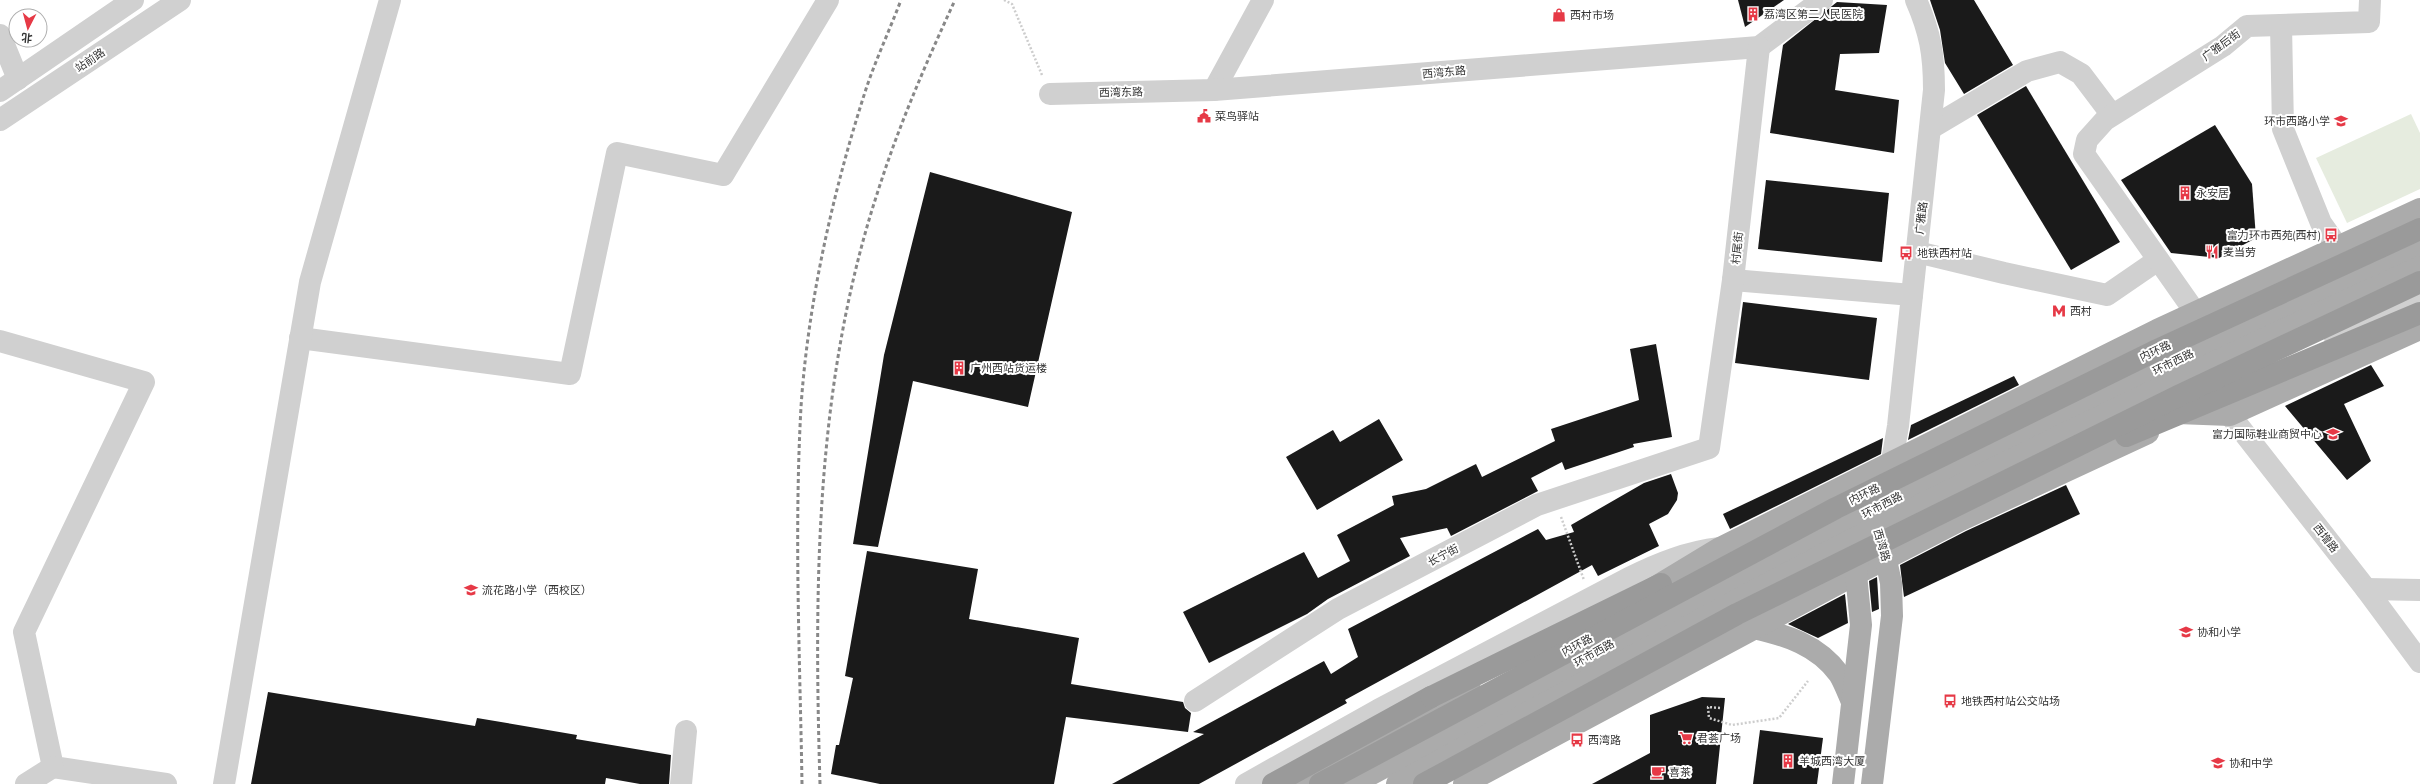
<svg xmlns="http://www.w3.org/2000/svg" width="2420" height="784" font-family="'PT Sans Narrow','Noto Sans SC',sans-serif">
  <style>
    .green { fill: #e6ecdf }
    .building { fill: #1a1a1a }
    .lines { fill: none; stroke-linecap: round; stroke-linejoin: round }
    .path { stroke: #cdcdcd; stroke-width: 2.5; stroke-dasharray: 2 2; stroke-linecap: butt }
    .minor { stroke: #d0d0d0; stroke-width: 22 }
    .major { stroke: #ababab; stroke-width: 22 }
    .highway { stroke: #9a9a9a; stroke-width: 22 }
    .rail { stroke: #888; stroke-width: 3; stroke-dasharray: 4 3; stroke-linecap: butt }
    .highway-bridge { stroke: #9a9a9a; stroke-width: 22 }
    .labels { text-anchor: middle; stroke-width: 4; stroke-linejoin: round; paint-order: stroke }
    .poi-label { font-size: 11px; fill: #333; stroke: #fff; text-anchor: start }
    .street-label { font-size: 11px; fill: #333; stroke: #fff }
  </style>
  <rect width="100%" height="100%" fill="#fff"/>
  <polygon class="green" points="2411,114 2420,133 2420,189 2347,223 2316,158"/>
  <g class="building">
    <polygon points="1738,0 1784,0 1745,27"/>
    <polygon points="1930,0 1974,0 2013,65 1964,94 1945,63 1940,30"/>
    <polygon points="1837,2 1887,5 1879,53 1840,54 1835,90 1899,100 1894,153 1770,133 1783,45"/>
    <polygon points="2026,86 2120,242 2071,270 1977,115"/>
    <polygon points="2215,125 2252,184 2256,238 2219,258 2171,253 2121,180"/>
    <polygon points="930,172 1072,212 1028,407 913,381 878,547 853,544 884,355"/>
    <polygon points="1766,180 1889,193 1882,262 1758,249"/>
    <polygon points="1743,302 1877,318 1869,380 1735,363"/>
    <polygon points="1656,344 1672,437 1633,444 1634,447 1565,470 1562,462 1531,478 1538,491 1451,536 1447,528 1400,538 1410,556 1328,599 1307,614 1209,663 1183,612 1304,552 1318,578 1350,561 1337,535 1394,505 1392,496 1426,489 1476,464 1482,477 1555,441 1551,429 1639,400 1630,349"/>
    <polygon points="2371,365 2384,386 2344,404 2371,461 2347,480 2285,406"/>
    <polygon points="2014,376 2019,385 1908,440 1911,425"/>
    <polygon points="1379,419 1403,460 1317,510 1286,457 1333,430 1340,442"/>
    <polygon points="1883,438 1881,454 1730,529 1723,514"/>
    <polygon points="1671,474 1678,493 1677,500 1668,514 1649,524 1659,546 1598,576 1592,565 1345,700 1347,703 1199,784 1112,784 1204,734 1193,732 1324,661 1331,674 1358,657 1348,629 1538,529 1546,540 1574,532 1571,525 1644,483"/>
    <polygon points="2066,485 2080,514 1904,597 1900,565 1966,531"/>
    <polygon points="867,551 978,569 969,619 1079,638 1071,684 1183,702 1185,708 1191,713 1188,732 1066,717 1054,784 880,784 831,774 836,745 839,745 853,678 845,676"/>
    <polygon points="1877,577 1879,609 1872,612 1869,581"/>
    <polygon points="1845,594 1848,623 1818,638 1788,624"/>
    <polygon points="268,692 475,726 477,718 577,735 576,739 671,755 669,784 640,784 606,778 605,784 251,784"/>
    <polygon points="1702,697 1725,698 1716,784 1592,784 1650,753 1650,715"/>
    <polygon points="1760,730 1823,738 1817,784 1753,784"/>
  </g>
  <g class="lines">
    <g class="path">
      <polyline points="1004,0 1012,4 1042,75"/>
      <polyline points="1561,517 1584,580"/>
      <polyline points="1720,708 1708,707 1709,718 1732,725 1779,718 1808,681"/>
    </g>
    <g class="minor">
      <polyline points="2281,25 2283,129 2321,223 2338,247"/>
      <polyline points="0,35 18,79"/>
      <polyline points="1214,90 1263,0"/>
      <polyline points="0,91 133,0"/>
      <polyline points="1050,94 1214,90 1759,47 1822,0"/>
      <polyline points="0,120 180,0"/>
      <polyline points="1931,128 2027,71 2060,62 2081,74 2112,115"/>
      <polyline points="1917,252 2004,273 2107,295 2158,260"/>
      <polyline points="1733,280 1912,295"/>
      <polyline points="2195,312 2084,154 2087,140 2105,120 2223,46 2247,26 2369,22 2370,0"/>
      <polyline points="300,338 570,374 617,153 723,175 828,0"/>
      <polyline points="2335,338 2420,297"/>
      <polyline points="0,341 144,382 24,632 53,767 166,784"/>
      <polyline points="2242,400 2230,415 2366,589 2420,662"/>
      <path d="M 1892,461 L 1898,426 L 1934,90 C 1934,54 1930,32 1916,0"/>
      <polyline points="2366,589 2420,590"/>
      <polyline points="1195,701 1338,609 1537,505 1709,448 1733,280 1759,47"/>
      <polyline points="26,784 53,767"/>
      <polyline points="224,784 310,282 390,0"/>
      <polyline points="681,784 686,731"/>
      <path d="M 1246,784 L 1378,710 L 1629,578 C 1659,563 1687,552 1720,548"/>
    </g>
    <g class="major">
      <polyline points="2177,413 2230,415 2420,329"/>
      <polyline points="1644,594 1720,548 2157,330 2420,209"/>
      <path d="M 1753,628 C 1786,635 1818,645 1839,674 C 1844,682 1848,693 1852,702"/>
      <polyline points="1296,784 1470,689"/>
      <polyline points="1353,784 1745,573 2062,415 2420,245"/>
      <path d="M 1397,784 C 1551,700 1704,616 1859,536 C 2043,442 2231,353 2420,267"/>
      <polyline points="1464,784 1856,574 1961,520 2148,433"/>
      <polyline points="1843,784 1861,625 1856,574 1858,560"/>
      <polyline points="1872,784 1892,616 1891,583 1883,546"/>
    </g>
    <polyline class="highway" points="1273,784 1431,697"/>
    <g class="rail">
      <path d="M 802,784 C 800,659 794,533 801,407 C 808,301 834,187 867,86 C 877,57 890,29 901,0"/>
      <path d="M 820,784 C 814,585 815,383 878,191 C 899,125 926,63 955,0"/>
    </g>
    <g class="highway-bridge">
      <polyline points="2126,436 2420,313"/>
      <polyline points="1431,697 1661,584"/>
      <polyline points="1320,784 1836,508 2153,352 2420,229"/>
      <polyline points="1424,784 1737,614 2178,396 2420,282"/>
    </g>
  </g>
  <defs>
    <g id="building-bare" transform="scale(1.08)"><path d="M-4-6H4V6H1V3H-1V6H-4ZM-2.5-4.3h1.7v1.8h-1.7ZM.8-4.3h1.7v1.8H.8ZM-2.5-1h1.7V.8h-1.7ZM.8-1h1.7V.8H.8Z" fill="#e63946" stroke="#fff" stroke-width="2.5" paint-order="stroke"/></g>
    <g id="shop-bare" transform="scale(1.08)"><path d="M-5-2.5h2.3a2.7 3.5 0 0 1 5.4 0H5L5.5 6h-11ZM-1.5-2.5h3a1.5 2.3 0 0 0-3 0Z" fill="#e63946" stroke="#fff" stroke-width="2.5" paint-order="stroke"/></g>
    <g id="civic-bare" transform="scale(1.08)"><path d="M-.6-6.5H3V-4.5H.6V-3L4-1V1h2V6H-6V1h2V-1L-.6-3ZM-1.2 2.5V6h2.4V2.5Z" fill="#e63946" stroke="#fff" stroke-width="2.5" paint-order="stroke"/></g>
    <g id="school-bare" transform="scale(1.08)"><path d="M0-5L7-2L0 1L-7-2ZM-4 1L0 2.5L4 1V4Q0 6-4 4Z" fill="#e63946" stroke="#fff" stroke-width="2.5" paint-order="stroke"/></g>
    <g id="bus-bare" transform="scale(1.08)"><path d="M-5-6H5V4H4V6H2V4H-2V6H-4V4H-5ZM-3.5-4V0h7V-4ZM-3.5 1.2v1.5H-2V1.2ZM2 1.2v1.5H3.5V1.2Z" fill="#e63946" stroke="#fff" stroke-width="2.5" paint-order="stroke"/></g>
    <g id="restaurant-bare" transform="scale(1.08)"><path d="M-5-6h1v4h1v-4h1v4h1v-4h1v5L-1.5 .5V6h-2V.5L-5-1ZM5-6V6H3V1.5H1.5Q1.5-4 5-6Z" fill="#e63946" stroke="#fff" stroke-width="2.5" paint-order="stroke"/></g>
    <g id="metro-bare" transform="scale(1.08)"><path d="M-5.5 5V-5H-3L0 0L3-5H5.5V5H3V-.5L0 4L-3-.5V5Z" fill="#e63946" stroke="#fff" stroke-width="2.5" paint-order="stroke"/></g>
    <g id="supermarket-bare" transform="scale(1.08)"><path d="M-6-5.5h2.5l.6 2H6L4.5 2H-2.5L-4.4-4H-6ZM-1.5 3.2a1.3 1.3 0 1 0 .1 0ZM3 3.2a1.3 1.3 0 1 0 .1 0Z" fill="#e63946" stroke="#fff" stroke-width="2.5" paint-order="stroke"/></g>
    <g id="cafe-bare" transform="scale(1.08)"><path d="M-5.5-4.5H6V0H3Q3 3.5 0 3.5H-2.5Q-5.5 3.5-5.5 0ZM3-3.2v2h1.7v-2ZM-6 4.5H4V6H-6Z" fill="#e63946" stroke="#fff" stroke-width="2.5" paint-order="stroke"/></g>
  </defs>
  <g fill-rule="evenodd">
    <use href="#building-bare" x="1753" y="14"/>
    <use href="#shop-bare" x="1559" y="15"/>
    <use href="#civic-bare" x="1204" y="116"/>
    <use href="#school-bare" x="2341" y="121"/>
    <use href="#building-bare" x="2185" y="193"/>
    <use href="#bus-bare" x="2331" y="235"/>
    <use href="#restaurant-bare" x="2212" y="252"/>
    <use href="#bus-bare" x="1906" y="253"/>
    <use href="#metro-bare" x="2059" y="311"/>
    <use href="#building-bare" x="959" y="368"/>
    <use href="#school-bare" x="2333" y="434"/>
    <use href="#school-bare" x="471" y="590"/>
    <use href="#school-bare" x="2186" y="632"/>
    <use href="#bus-bare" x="1950" y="701"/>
    <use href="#supermarket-bare" x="1686" y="738"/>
    <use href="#bus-bare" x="1577" y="740"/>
    <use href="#building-bare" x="1788" y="761"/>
    <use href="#school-bare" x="2218" y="763"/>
    <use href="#cafe-bare" x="1658" y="772"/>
  </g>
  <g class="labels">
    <g class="poi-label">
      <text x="1764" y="18">荔湾区第二人民医院</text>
      <text x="1570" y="19">西村市场</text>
      <text x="1215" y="120">菜鸟驿站</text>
      <text x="2330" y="125" text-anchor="end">环市西路小学</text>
      <text x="2196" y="197">永安居</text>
      <text x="2320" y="239" text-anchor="end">富力环市西苑(西村)</text>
      <text x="2223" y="256">麦当劳</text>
      <text x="1917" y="257">地铁西村站</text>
      <text x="2070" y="315">西村</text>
      <text x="970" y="372">广州西站货运楼</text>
      <text x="2322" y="438" text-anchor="end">富力国际鞋业商贸中心</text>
      <text x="482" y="594">流花路小学（西校区）</text>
      <text x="2197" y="636">协和小学</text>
      <text x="1961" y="705">地铁西村站公交站场</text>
      <text x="1697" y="742">君荟广场</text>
      <text x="1588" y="744">西湾路</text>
      <text x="1799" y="765">羊城西湾大厦</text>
      <text x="2229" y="767">协和中学</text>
      <text x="1669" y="776">喜茶</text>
    </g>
    <g class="street-label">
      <text transform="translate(2221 45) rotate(-36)" y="4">广雅后街</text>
      <text transform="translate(90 60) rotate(-34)" y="4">站前路</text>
      <text transform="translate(1444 72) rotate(-5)" y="4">西湾东路</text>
      <text transform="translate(1121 92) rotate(-1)" y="4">西湾东路</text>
      <text transform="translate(1921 218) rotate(-83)" y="4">广雅路</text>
      <text transform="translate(1737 248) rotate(-84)" y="4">村尾街</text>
      <text transform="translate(2155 351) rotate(-25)" y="4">内环路</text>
      <text transform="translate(2173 362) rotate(-26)" y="4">环市西路</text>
      <text transform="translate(1864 494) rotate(-26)" y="4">内环路</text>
      <text transform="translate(1882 505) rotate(-27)" y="4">环市西路</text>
      <text transform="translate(2326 538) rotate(52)" y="4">西增路</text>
      <text transform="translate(1882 545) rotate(74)" y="4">西湾路</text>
      <text transform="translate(1443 555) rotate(-28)" y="4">长宁街</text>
      <text transform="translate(1577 645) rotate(-28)" y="4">内环路</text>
      <text transform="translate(1594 653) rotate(-29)" y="4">环市西路</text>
    </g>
  </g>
  <g transform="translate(28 28) rotate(186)"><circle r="19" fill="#ffffff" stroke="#adadad"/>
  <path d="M0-3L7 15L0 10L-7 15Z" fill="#e63946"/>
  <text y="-6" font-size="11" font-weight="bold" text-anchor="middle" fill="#333333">北</text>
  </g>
</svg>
